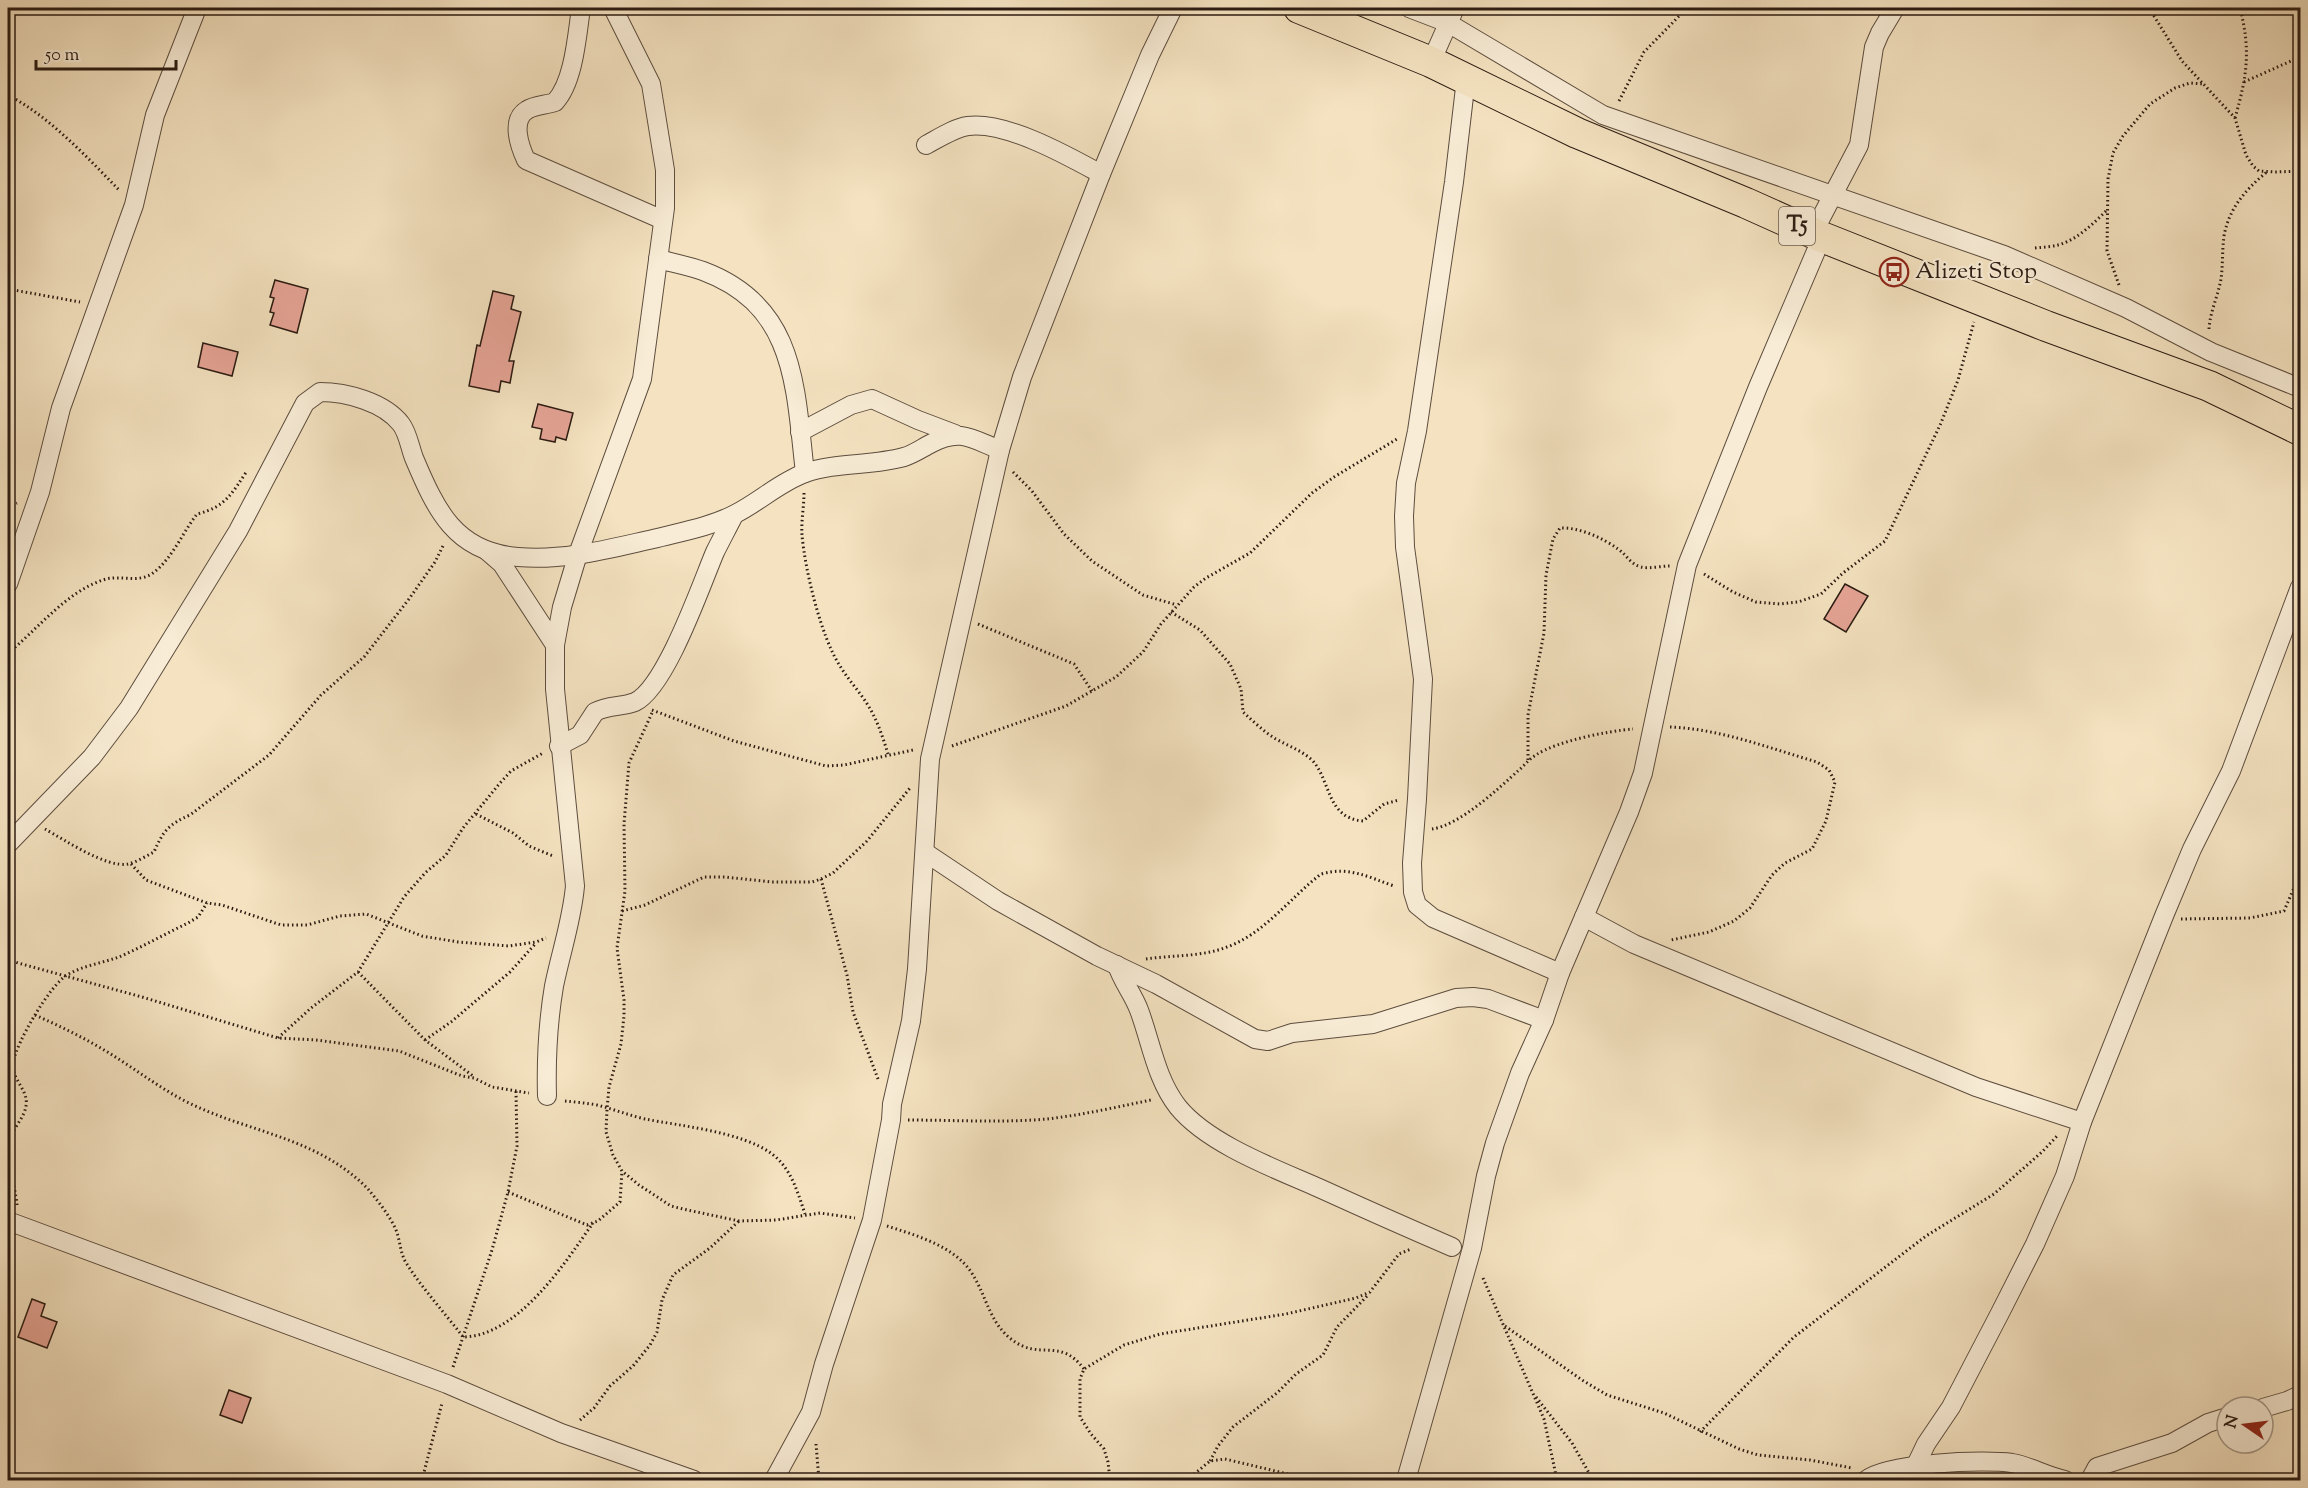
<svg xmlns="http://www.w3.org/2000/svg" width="2308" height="1488" font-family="'Sorts Mill Goudy',serif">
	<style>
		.building { fill: #e6a496; stroke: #2b1b12; stroke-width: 1.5 }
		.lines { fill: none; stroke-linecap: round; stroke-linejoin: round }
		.minor-casing { stroke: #5d4d3e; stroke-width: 20 }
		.trunk-casing { stroke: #2b1b12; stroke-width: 32 }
		.path { stroke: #2b1b12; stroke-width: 3; stroke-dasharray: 1.5 3; stroke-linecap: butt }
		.minor { stroke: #f8ecd6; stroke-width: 18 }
		.trunk { stroke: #f4e2c0; stroke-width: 30 }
		.labels { text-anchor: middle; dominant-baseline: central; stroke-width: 4.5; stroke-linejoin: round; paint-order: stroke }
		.shield { fill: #f8ecd6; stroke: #685a4d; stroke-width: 1.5 }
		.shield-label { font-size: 22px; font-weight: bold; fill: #2b1b12 }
		.poi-label { font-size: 24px; fill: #2b1b12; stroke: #f8ecd6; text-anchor: start }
	</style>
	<rect width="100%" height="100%" fill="#f4e2c0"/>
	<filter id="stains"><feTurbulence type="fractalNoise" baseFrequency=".00333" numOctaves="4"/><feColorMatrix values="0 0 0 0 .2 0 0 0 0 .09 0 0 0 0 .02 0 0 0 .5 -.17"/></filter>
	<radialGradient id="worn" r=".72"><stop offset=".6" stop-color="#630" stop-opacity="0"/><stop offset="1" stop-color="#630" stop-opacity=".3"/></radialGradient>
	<g class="building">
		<polygon points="275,280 308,289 297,333 270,325 274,313 270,312 274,298 270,297"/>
		<polygon points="493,291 514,296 511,309 521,312 509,361 514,361 510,383 501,381 499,392 469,386 477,345 480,346"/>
		<polygon points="203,343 238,352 232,376 198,367"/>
		<polygon points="538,404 573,413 566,440 556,437 555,442 540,439 542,429 532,427"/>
		<polygon points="1845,584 1868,596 1846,632 1824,619"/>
		<polygon points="32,1299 45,1304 41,1316 57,1322 47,1348 18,1337"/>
		<polygon points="229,1390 251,1398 242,1423 220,1415"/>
	</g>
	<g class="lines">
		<g class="minor-casing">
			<g id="minor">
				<path d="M581 8C577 35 574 82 555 102 547 105 534 105 527 110 510 120 520 147 526 160L663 220"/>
				<polyline points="1409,8 1448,23 1603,115 2004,255 2126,308 2211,352 2300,388"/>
				<polyline points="1431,62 1455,8"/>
				<polyline points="1466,79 1454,182 1417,431 1406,483 1404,516 1405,547 1423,679 1417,799 1412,863 1413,892 1417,905 1433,918 1560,973"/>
				<path d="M926 145C939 138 954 128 968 126 1006 121 1068 156 1101 174"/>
				<polyline points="1813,233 1859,145 1874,47 1880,33 1895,8"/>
				<path d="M658 259C673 263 689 266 703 271 797 306 795 388 805 473"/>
				<polyline points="800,432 851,405 872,399 918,420 955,434"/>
				<polyline points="487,551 502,564 555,645"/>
				<polyline points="8,584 40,492 61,408 134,205 155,115 197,8"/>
				<path d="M559 746 580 735 595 712C608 705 623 707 635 702 666 687 701 585 715 552 721 540 728 527 734 515"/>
				<path d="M8 844 92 757 129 708 238 531 305 403 320 392C346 392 384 402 401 424 408 433 410 448 414 458 436 510 455 552 518 557 564 561 608 549 653 539 680 532 710 527 735 514 759 502 780 482 805 473 836 462 872 466 904 457 914 454 922 448 932 443 961 428 972 439 1000 450"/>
				<polyline points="926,853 998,901 1097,956 1156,984 1255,1039 1268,1041 1292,1033 1373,1024 1456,998 1473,997 1488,999 1544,1020"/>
				<polyline points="1584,917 1634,944 1976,1087 2082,1122"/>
				<path d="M1117 965C1122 981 1133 994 1139 1010 1151 1042 1156 1079 1178 1107 1208 1144 1276 1169 1319 1188 1363 1208 1408 1228 1452 1247"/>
				<path d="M547 1096C546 1059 548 1022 554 986 561 952 572 920 575 886L555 689V645L562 607 578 554 642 379 665 208V170L651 84 613 8"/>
				<polyline points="8,1221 447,1384 561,1433 694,1480"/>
				<polyline points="2263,1408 2287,1401 2300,1395"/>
				<polyline points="1915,1467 1926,1444 1951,1407 2000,1313 2035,1244 2065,1176 2082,1122 2164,916 2192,849 2231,771 2300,587"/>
				<polyline points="774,1480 811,1412 824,1364 872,1220 891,1120 892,1104 911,1021 917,969 930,759 1000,450 1022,377 1101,174 1150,55 1173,8"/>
				<polyline points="1406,1480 1472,1248 1486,1176 1495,1143 1520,1073 1544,1020 1560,973 1629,812 1643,773 1687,565 1758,387 1822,237"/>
				<path d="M1866 1480C1886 1463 1984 1459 2012 1463 2030 1466 2046 1476 2065 1480"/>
				<polyline points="2090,1480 2097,1467 2172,1443 2208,1423 2227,1417"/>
			</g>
		</g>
		<g class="trunk-casing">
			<polyline id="trunk" points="1299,8 1431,62 1577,133 1746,203 1822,237 2046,326 2209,386 2300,430"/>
		</g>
		<g class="path">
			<polyline points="2149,8 2182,61 2235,118 2246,155 2253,166 2259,171 2275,172 2300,171"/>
			<polyline points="2244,82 2300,57"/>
			<path d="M8 95C50 117 87 157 120 191"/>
			<polyline points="1619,101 1644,52 1687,8"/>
			<path d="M2235 118C2247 76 2251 51 2240 8"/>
			<path d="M2035 248C2043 247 2051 247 2058 245 2077 240 2094 223 2108 209"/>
			<polyline points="2119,285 2107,251 2108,179 2113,153 2123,136 2150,104 2175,88 2190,83 2205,84"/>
			<polyline points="8,289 80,302"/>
			<path d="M2209 329C2210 312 2218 296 2221 279 2223 265 2222 250 2224 236 2229 208 2246 189 2268 171"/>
			<polyline points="1013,472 1032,491 1064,534 1092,561 1143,595 1177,605"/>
			<path d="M804 493C804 507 801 521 802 535 805 570 821 637 840 666 849 681 861 693 869 707 878 722 883 738 888 754"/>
			<polyline points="8,507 17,503"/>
			<polyline points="1704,574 1733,592 1756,602 1780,604 1798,602 1821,594 1843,573 1885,541 1941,423 1958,380 1974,322"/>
			<path d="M1171 612 1200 630 1230 664 1241 689 1243 712C1253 721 1264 732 1276 739 1288 746 1301 750 1312 760 1331 780 1326 818 1363 821L1384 804 1399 800"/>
			<polyline points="978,624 1074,664 1092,691"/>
			<path d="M8 653C37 630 66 592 103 580 119 574 138 584 153 573 172 559 183 532 197 514 226 507 232 493 247 471"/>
			<polyline points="652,710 734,741 826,766 844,765 913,750"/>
			<polyline points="652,713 629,763 624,824 625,891 617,948 624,1000 624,1016 621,1044 609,1087 607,1109 606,1132 613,1155 622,1171 639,1185 671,1206 683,1209 739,1221 776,1220 820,1213 855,1218"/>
			<path d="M1670 727C1720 729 1769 748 1817 762L1829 770 1835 782 1826 821 1812 849 1785 863 1772 875 1750 908 1734 921 1709 932 1671 940"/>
			<polyline points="952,746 1066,706 1116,677 1143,652 1161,624 1194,587 1206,578 1250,553 1312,493 1334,477 1397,439"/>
			<path d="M1528 760V715L1544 633 1546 575 1553 539 1560 528C1579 527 1603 538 1618 549 1627 555 1630 564 1641 567 1649 569 1661 566 1670 566"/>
			<polyline points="476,814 513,833 529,846 553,856"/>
			<path d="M45 829C65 840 106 868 128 864 137 862 146 856 154 852 163 831 169 824 190 815L269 755 321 695 364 657 409 599 435 562 444 544"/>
			<path d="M1432 829C1460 825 1498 789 1519 770 1525 765 1529 759 1536 755 1557 741 1608 731 1633 729"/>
			<polyline points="131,864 146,880 207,903 222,905 281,925 307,925 340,916 366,914 422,936 458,942 509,946 536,942 546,938"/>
			<polyline points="821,879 847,975 853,1012 878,1079"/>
			<polyline points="622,911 645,905 704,877 725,877 772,882 812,882 821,879 833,873 867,841 910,788"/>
			<polyline points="2181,919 2250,918 2284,911 2300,874"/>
			<polyline points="8,959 18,963 142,997 278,1038 316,1040 399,1051 462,1076 474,1078 492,1087 529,1093"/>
			<path d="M1146 959C1172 955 1202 957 1227 947 1264 934 1291 897 1321 874 1349 866 1368 877 1394 886"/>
			<polyline points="358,972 425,1040 473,1076"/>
			<path d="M35 1015C64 1028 93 1042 120 1060 142 1074 162 1089 185 1101 248 1133 316 1136 368 1189 378 1201 390 1216 396 1230 400 1240 400 1251 405 1261 420 1286 445 1313 463 1337 518 1336 565 1263 593 1223"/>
			<polyline points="278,1038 311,1008 358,972 404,897 425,873 446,855 463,828 500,783 511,771 543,753"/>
			<polyline points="425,1040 451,1022 510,972 536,943"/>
			<path d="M565 1101C575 1102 586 1103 597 1105 613 1109 628 1115 645 1119 681 1126 743 1132 772 1154 791 1168 798 1193 805 1214"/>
			<path d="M908 1120C954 1120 1001 1123 1047 1119 1082 1115 1117 1107 1151 1100"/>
			<polyline points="508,1192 587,1225 598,1221 620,1202 622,1171"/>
			<path d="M17 1205C16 1187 3 1155 10 1138 14 1127 24 1118 26 1106 29 1090 11 1079 13 1063 16 1043 50 985 67 975 82 966 102 963 119 957 142 947 165 934 188 923L198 917 207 903"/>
			<path d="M887 1226C915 1235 954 1246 971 1272 986 1294 989 1322 1011 1339 1040 1362 1059 1336 1084 1369"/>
			<polyline points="1483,1278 1544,1419 1557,1480"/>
			<polyline points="1505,1326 1582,1380 1607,1395 1664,1413 1739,1449 1758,1455 1810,1460 1852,1468"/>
			<polyline points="453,1367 492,1250 508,1192 517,1146 516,1091"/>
			<polyline points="1536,1397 1572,1443 1593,1480"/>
			<polyline points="580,1420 594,1408 610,1386 633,1366 650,1345 657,1332 662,1300 673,1275 710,1248 739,1221"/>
			<polyline points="1700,1432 1794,1337 1926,1236 1994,1194 2042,1152 2058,1135"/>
			<polyline points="816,1444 819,1480"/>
			<polyline points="1210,1461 1218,1446 1233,1427 1277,1393 1296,1374 1323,1355 1337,1327 1369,1294"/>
			<polyline points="422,1480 442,1403"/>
			<polyline points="1110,1480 1108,1462 1104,1449 1091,1434 1080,1417 1080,1379 1084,1369 1124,1345 1160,1334 1286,1314 1356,1298 1370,1292 1399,1254 1411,1249"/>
			<polyline points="1187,1480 1210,1461 1225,1459 1313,1480"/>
		</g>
		<use href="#minor" class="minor"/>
		<use href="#trunk" class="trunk"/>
	</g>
	<defs>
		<g id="bus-ring" transform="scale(1.5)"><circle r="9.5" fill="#f8ecd6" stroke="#8f2418" stroke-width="1.5"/><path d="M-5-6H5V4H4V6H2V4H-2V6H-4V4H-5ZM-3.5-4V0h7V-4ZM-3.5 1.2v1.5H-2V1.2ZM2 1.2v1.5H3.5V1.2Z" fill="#8f2418"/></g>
	</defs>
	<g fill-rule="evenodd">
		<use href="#bus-ring" x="1894" y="272"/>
	</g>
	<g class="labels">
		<rect class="shield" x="1779" y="207" width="36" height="38" rx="4.5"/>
		<g class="shield-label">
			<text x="1797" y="226">T5</text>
		</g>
		<g class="poi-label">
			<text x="1915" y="272">Alizeti Stop</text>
		</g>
	</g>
	<rect width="2308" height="1488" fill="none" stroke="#f4e2c0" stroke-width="30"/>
	<rect x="9" y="9" width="2290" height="1470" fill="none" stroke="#2b1b12" stroke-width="3"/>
	<rect x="15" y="15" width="2278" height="1458" fill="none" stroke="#2b1b12" stroke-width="1.5"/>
	<g transform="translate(2245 1425) rotate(284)"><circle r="28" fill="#f8ecd6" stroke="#a69888" stroke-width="1.5"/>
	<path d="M0-4.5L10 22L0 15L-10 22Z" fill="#8f2418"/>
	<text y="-9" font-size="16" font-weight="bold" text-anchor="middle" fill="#2b1b12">N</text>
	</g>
	<path d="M36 60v9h140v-9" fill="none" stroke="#2b1b12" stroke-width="3"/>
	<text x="45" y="60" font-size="18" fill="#2b1b12" stroke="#f8ecd6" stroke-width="4.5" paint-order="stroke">50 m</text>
	<rect width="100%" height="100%" filter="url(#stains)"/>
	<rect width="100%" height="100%" fill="url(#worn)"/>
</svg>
